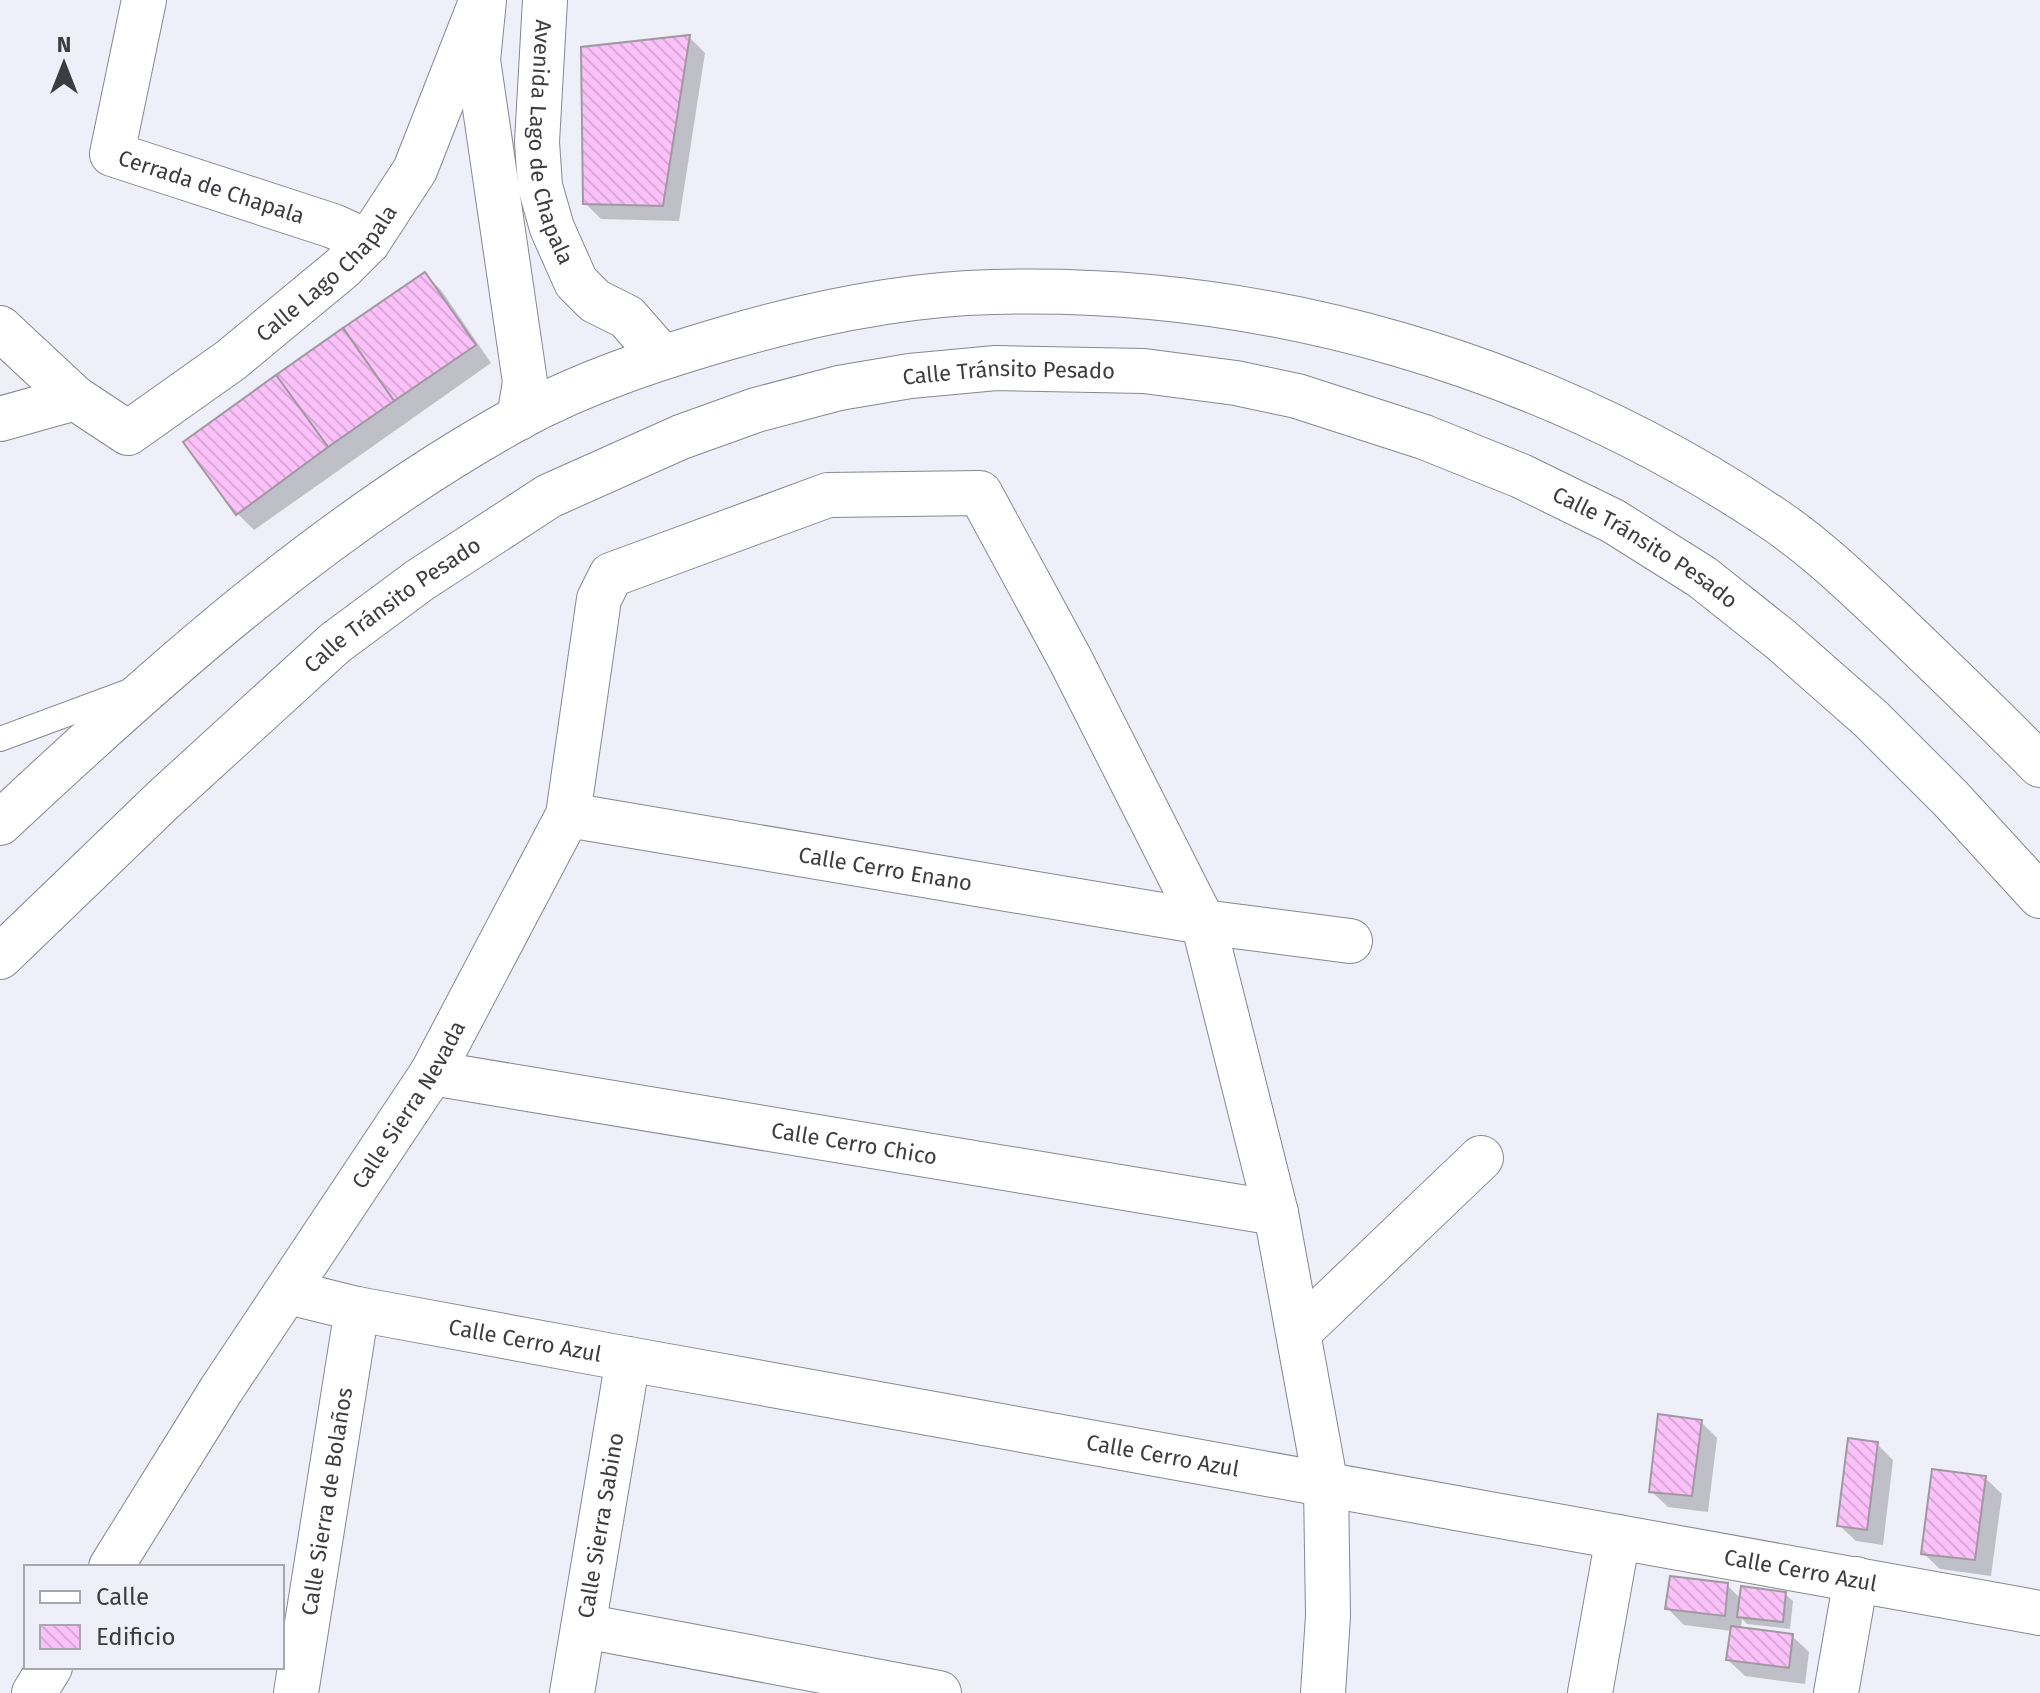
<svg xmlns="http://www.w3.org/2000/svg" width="2040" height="1693" font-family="'Fira Sans',sans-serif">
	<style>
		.shadow { fill: #0003 }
		.building { fill: url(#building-back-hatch); stroke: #a199a1; stroke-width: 2 }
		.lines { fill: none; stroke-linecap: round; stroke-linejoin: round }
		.lane-casing { stroke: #868791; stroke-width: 26 }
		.street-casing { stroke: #868791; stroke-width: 46 }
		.secondary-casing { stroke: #868791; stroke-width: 46 }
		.primary-casing { stroke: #868791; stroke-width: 46 }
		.lane { stroke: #fff; stroke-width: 24 }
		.street { stroke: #fff; stroke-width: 44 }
		.secondary { stroke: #fff; stroke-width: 44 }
		.primary { stroke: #fff; stroke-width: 44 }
		.labels { text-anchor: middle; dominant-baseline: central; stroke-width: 6; stroke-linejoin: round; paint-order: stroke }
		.street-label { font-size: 22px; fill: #3c3d41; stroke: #eeeff9 }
	</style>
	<defs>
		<pattern id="building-back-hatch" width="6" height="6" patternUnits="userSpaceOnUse" patternTransform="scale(2)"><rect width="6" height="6" fill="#fbc1f9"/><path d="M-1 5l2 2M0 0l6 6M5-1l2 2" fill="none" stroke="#d8a7d7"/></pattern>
	</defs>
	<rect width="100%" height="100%" fill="#eeeff9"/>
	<g class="shadow">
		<polygon points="689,37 705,53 679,221 601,219 585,203"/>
		<polygon points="425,274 441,290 491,363 254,530 237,513"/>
		<polygon points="1701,1422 1717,1438 1708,1512 1668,1507 1651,1491"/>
		<polygon points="1877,1444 1893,1460 1883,1545 1856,1541 1839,1525"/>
		<polygon points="1985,1478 2002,1494 1991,1576 1940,1569 1923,1553"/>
		<polygon points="1727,1585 1741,1599 1785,1594 1793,1601 1790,1629 1747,1624 1742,1619 1741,1629 1792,1636 1809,1652 1805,1684 1745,1676 1728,1660 1732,1631 1684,1625 1667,1608"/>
	</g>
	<g class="building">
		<polygon points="690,35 663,206 583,204 581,47"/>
		<polygon points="425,272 476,345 394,401 343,328"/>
		<polygon points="343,328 394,401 328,447 276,375"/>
		<polygon points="276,375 328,447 236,515 183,442"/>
		<polygon points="1658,1414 1702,1420 1692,1496 1649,1492"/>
		<polygon points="1848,1438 1878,1442 1867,1530 1837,1526"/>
		<polygon points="1932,1469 1986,1476 1975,1560 1921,1554"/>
		<polygon points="1670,1576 1728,1583 1725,1616 1665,1609"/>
		<polygon points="1741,1586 1786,1592 1783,1622 1737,1617"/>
		<polygon points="1731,1626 1793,1634 1789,1668 1726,1660"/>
	</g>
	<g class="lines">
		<g class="lane-casing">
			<polyline id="lane" points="0,739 127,692"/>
		</g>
		<g class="street-casing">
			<g id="street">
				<path id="s1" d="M144 0 112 154 333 226 368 242"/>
				<path id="s2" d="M0 328 75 398 128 433 231 360 342 268 368 242 415 170 479 7"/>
				<polyline points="0,419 75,398"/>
				<path id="s3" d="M568 815 1203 922 1350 941"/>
				<path id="s4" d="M432 1073 1276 1213"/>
				<path id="s5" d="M288 1292 357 1309 628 1359 2040 1613"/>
				<polyline points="1299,1332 1481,1158"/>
				<path id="s6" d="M111 1567 221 1390 432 1073 568 815 599 599 611 575 828 495 980 493 1070 659 1203 922 1276 1213 1326 1486 1328 1616 1323 1693"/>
				<polyline points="584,1626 939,1693"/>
				<polyline points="34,1693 50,1667"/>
				<path id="s7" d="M296 1693 357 1309"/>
				<path id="s8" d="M572 1693 628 1359"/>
				<polyline points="1590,1693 1618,1537"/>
				<polyline points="1836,1693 1856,1579"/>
			</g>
		</g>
		<g class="secondary-casing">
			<g id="secondary">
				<polyline points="484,0 478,60 525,382 519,418"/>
				<path id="s9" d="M545 0 537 142 540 186 552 228 576 282 595 301 627 317 662 357"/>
			</g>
		</g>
		<g class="primary-casing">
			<g id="primary">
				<path d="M0 823C159 674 326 524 518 418 584 382 655 359 727 338 813 313 903 294 993 292 1267 284 1544 365 1772 518 1817 548 1858 588 1897 625 1945 671 1993 717 2040 765"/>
				<path id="s10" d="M0 957 163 800 335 643 420 580 549 496 681 437 756 410 839 388 910 376 996 368 1144 371 1236 383 1297 396 1424 437 1521 476 1613 521 1702 577 1780 639 1871 719 1951 799 2040 896"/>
			</g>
		</g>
		<use href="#lane" class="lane"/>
		<use href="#street" class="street"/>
		<use href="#secondary" class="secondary"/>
		<use href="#primary" class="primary"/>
	</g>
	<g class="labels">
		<g class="street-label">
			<text stroke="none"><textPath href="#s9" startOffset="144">Avenida Lago de Chapala</textPath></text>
			<text stroke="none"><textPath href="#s1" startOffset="262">Cerrada de Chapala</textPath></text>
			<text stroke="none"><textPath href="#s2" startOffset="422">Calle Lago Chapala</textPath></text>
			<text stroke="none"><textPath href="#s10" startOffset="1200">Calle Tránsito Pesado</textPath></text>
			<text stroke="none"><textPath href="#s10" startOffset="1872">Calle Tránsito Pesado</textPath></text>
			<text stroke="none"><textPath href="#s10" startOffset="528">Calle Tránsito Pesado</textPath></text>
			<text stroke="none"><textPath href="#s3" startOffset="322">Calle Cerro Enano</textPath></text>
			<text stroke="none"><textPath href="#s6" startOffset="550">Calle Sierra Nevada</textPath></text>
			<text stroke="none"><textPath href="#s4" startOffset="428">Calle Cerro Chico</textPath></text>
			<text stroke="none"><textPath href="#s5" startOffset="242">Calle Cerro Azul</textPath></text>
			<text stroke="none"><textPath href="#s5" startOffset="890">Calle Cerro Azul</textPath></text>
			<text stroke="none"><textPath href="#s7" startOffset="194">Calle Sierra de Bolaños</textPath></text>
			<text stroke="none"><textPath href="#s8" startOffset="170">Calle Sierra Sabino</textPath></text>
			<text stroke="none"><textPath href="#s5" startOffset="1538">Calle Cerro Azul</textPath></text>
		</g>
	</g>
	<rect x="24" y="1565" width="260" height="104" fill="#eeeff9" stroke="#a7a8af" stroke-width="2"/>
	<rect x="40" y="1591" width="40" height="12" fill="#ffffff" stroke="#a7a8af" stroke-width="2"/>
	<text x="96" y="1605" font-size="24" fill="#3c3d41">Calle</text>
	<rect x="40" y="1625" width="40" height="24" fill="url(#building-back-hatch)" stroke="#a7a8af" stroke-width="2"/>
	<text x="96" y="1645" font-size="24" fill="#3c3d41">Edificio</text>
	<g transform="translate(64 64)" stroke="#eeeff9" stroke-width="6" paint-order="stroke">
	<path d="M0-6L14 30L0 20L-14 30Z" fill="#3c3d41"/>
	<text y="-12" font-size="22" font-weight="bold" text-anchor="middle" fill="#3c3d41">N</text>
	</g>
</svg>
